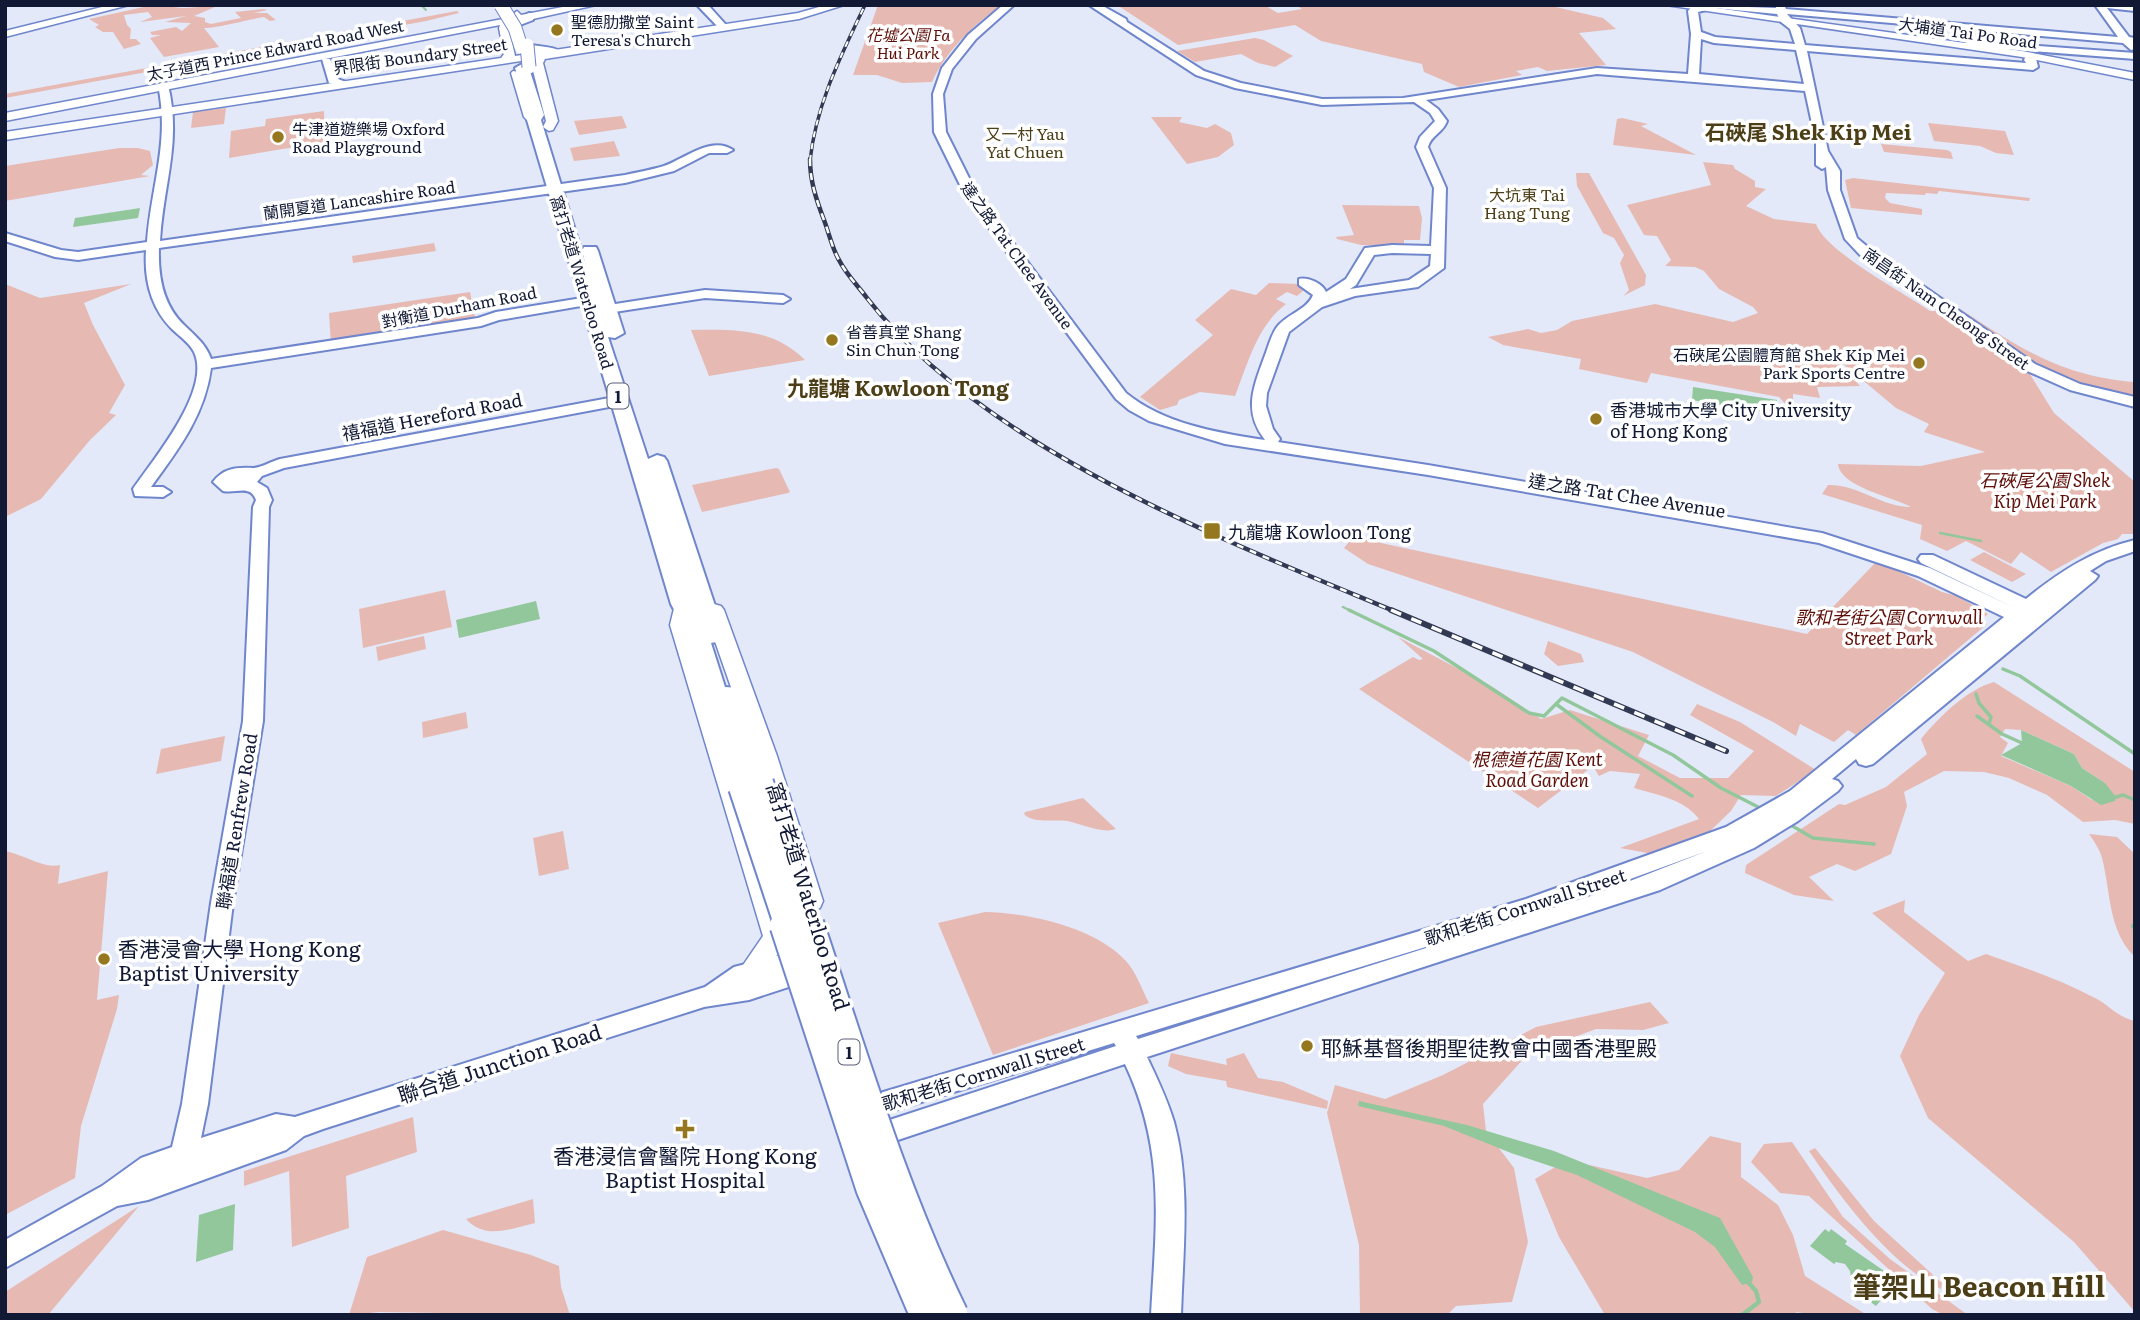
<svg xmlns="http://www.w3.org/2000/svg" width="2140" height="1320" font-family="Literata,'Noto Sans TC',serif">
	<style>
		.green { fill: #e6bab3; fill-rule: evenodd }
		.water { fill: #92c79b }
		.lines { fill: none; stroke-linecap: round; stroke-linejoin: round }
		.stream-far3 { stroke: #92c79b; stroke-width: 2 }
		.stream-far2 { stroke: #92c79b; stroke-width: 2.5 }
		.stream-far1 { stroke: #92c79b; stroke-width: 3.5 }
		.stream { stroke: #92c79b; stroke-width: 4.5 }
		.secondary-casing { stroke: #6f86cc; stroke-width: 4 }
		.primary-casing { stroke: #6f86cc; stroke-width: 3 }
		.highway-casing { stroke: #6f86cc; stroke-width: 4 }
		.secondary { fill: #fff; fill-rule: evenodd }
		.primary { fill: #fff; fill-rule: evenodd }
		.highway { fill: #fff; fill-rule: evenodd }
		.rail-far2-casing { stroke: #313953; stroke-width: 3.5 }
		.rail-far1-casing { stroke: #313953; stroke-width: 4.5 }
		.rail-casing { stroke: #313953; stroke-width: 6 }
		.rail-far2 { stroke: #fff; stroke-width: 2; stroke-dasharray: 6; stroke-linecap: butt }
		.rail-far1 { stroke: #fff; stroke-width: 2.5; stroke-dasharray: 7; stroke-linecap: butt }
		.rail { stroke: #fff; stroke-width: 3.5; stroke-dasharray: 11; stroke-linecap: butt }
		.highway-bridge-far2-casing { stroke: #6f86cc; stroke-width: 15; stroke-linecap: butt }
		.highway-bridge-far1-casing { stroke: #6f86cc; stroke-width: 30; stroke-linecap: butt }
		.highway-bridge-casing { stroke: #6f86cc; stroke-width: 37; stroke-linecap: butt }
		.highway-bridge-far2 { stroke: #fff; stroke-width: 13 }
		.highway-bridge-far1 { stroke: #fff; stroke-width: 26 }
		.highway-bridge { stroke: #fff; stroke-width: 33 }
		.poi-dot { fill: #94771e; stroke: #fff; stroke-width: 2.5 }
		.labels { text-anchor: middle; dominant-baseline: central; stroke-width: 7; stroke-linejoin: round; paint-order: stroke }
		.far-poi-label { font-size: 16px; fill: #111935; stroke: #fff; text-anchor: start }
		.far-street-label { font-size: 16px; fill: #111935; stroke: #fff }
		.far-park-label { font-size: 16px; font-style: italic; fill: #5f0e08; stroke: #fff }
		.far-neighbourhood-label { font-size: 16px; fill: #4c3e16; stroke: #fff }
		.shield { fill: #fff; stroke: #585e72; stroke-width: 2 }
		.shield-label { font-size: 16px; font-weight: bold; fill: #111935 }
		.poi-label { font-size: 18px; fill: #111935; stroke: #fff; text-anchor: start }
		.street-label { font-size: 18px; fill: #111935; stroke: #fff }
		.park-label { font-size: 18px; font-style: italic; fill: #5f0e08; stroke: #fff }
		.far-district-label { font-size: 21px; font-weight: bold; fill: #4c3e16; stroke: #fff }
		.near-street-label { font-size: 21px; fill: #111935; stroke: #fff }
		.near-poi-label { font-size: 21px; fill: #111935; stroke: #fff; text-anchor: start }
		.near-district-label { font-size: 28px; font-weight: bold; fill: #4c3e16; stroke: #fff }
	</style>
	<rect width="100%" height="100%" fill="#e3e9f9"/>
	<g class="green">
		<path d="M153 5H177L174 7C188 10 200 5 215 7L194 16 205 18V22L211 24 241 18 235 12 264 9 267 10 254 13H267L276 20 270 21 264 17C251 19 213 29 204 28L219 47 164 57 150 38 161 35H152L150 32 176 27 182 31 191 23 165 22 186 16 140 22 152 17 148 12 124 15 127 25 131 29 130 39H136L141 44 124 49 113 32H103L95 27 99 25 89 19Z"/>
		<path d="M878 5H1002C973 25 947 50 932 82L902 83 877 75H853Z"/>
		<polygon points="1117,5 1264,5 1278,13 1302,9 1296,5 1547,5 1603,18 1616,29 1579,33 1606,65 1547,71 1538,67 1516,71 1522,75 1459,87 1424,72 1422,64 1321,41 1295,25 1178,45"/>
		<polygon points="457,11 459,13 426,21 5,98 5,94"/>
		<polygon points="1255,38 1264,40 1293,56 1275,67 1258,63 1241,54 1195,62 1177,51"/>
		<polygon points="226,108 224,124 191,128 193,112"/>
		<polygon points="324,111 325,142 229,158 231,131 265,126 266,119"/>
		<polygon points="622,116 627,128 579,135 574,121"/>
		<polygon points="1151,117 1182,117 1179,122 1207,128 1215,124 1231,133 1234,145 1218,157 1187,164"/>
		<polygon points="1622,118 1648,124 1641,126 1696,155 1613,145 1617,119"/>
		<polygon points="1928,123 2005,131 2014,155 1996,153 1980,146 1934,141"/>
		<polygon points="614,141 620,156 574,161 570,148"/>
		<polygon points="1881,144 1947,150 1951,152 1953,159 1884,152"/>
		<polygon points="119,148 138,148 150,151 153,165 141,175 150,176 5,201 5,166"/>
		<path d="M1703 162 1733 165 1735 169 1755 181V187L1766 189 1746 206 1774 219 1816 224C1826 252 1903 292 1930 311H1940L2028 371 2054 413 2135 482V534H2122L2118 539 2103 543 2051 572 2021 552 2011 564 1966 541 1947 551 1920 539 1922 525 1822 494 1828 485C1858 484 1881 507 1911 507 1893 497 1840 487 1838 464L1921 466 1985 452 1924 432 1929 424 1896 408 1829 352 1860 386 1817 387 1820 398 1793 394V405L1788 407 1779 397 1651 373 1647 383 1579 369 1581 359 1503 345 1488 337 1528 329 1541 333 1557 330 1572 321 1655 304 1733 322 1758 313 1753 307 1719 289 1704 271 1695 267 1665 266 1671 260 1657 236 1644 235 1627 205 1711 185Z"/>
		<polygon points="1576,173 1589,173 1646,275 1645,285 1623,296 1629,290 1620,263 1624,255 1614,238 1603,233 1577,186"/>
		<polygon points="1853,178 2030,198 2029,201 1939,191 1937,194 1926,193 1925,195 1886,193 1885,198 1890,203 1922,209 1922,215 1851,208 1845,180"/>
		<polygon points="1342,205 1419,206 1422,218 1420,240 1404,240 1404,246 1361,245 1337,239 1336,237 1354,235"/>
		<polygon points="434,243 436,251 353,263 352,256"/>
		<path d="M1269 283 1301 284 1304 290 1297 296 1287 292 1276 299 1286 304C1257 326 1248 363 1235 396L1200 392 1179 400 1177 405 1160 410 1140 397 1213 335 1195 320 1231 289 1256 295Z"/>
		<polygon points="5,284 40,298 131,284 84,303 93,325 125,385 109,413 116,415 90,440 41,499 5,517"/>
		<polygon points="470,292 475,318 331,344 329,313"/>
		<path d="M1951 303C2014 344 2057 376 2135 382V397C2054 383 2012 348 1946 304Z"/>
		<path d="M691 330C733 329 773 328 805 360L709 376Z"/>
		<polygon points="776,468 779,469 790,492 788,493 702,512 692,485"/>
		<polygon points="1353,537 1807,634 1877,561 1942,592 1957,596 1988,614 1982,619 1987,624 1856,735 1848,730 1834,742 1800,724 1796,736 1773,722 1633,652 1368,564 1344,548"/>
		<polygon points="1984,552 2026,574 2012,582 1970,560"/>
		<polygon points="445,590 452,627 363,648 359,609"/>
		<polygon points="424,636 426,649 378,661 376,647"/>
		<path d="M1398 637 1491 686 1541 719 1570 710 1649 735 1638 756 1680 778H1728L1754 751 1690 715 1697 704 1740 722 1816 770 1776 796 1741 795 1731 811 1707 834 1653 854 1620 848 1699 819C1684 799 1657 795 1634 788L1640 774 1610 771 1599 776 1593 766 1538 808 1359 689 1413 657 1419 660 1423 659Z"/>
		<polygon points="1548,641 1581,654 1584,662 1558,666 1544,654"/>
		<path d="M1994 682 2135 772V824L2115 820 2083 822 2047 795 2009 778 1984 772 1944 771 1904 792 1907 806 1891 854 1855 871 1837 864 1809 877 1834 901 1794 895 1745 873 1746 865 1839 804 1845 805 1886 787 1927 754 1921 739C1939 717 1966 690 1994 682ZM2005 729 2021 730 2074 754 2082 768 2105 783 2092 800 2071 786 2001 756 2008 743 2000 737Z"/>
		<polygon points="466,712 468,728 423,738 422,722"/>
		<polygon points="225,736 221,761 156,774 161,749"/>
		<path d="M1083 798 1116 829C1102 834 1082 824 1067 821 1054 819 1033 824 1024 814L1025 812Z"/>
		<polygon points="563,831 569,869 539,876 533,838"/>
		<path d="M2089 834 2117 837 2135 854V957C2108 931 2111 893 2102 858 2100 850 2094 841 2089 834Z"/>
		<path d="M5 851C23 854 43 869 60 865L58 884 108 871 97 1000 119 995 117 1009 81 1126 75 1178 5 1215Z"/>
		<path d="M1905 900 1904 912 1968 961 1986 954C2022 967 2060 979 2093 997 2110 1005 2115 1016 2135 1021V1312L2074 1242 1928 1118 1900 1056 1919 1015 1945 973 1872 913Z"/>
		<path d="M985 912C1029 913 1094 927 1125 960 1136 971 1142 990 1149 1003L993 1055 938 923Z"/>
		<polygon points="1650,1002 1669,1023 1643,1030 1596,1029 1527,1055 1483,1104 1486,1131 1514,1168 1528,1242 1512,1302 1456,1306 1447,1315 1360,1315 1359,1245 1327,1113 1335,1085 1385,1099 1443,1075 1536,1027"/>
		<polygon points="1171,1053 1227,1065 1226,1059 1244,1053 1258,1078 1283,1082 1328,1101 1327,1109 1227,1087 1226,1081 1186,1074 1168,1066"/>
		<polygon points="413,1117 417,1152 346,1176 349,1228 292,1247 289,1171 244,1186 244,1171"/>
		<polygon points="1710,1136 1741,1143 1741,1177 1778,1205 1793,1235 1805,1276 1867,1315 1816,1315 1796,1312 1797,1315 1605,1315 1559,1237 1535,1179 1567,1160 1647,1178 1679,1170"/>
		<polygon points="1792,1142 1843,1217 1890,1259 1968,1315 1944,1315 1932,1309 1809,1196 1780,1193 1751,1162 1764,1144"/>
		<path d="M1815 1148 1874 1221 1942 1283 1941 1289C1890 1265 1840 1197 1809 1151Z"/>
		<path d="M533 1199 535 1223C510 1229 485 1240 466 1219Z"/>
		<polygon points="139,1206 48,1315 5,1315 5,1292"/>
		<polygon points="443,1230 531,1255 559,1266 561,1287 570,1315 379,1312 349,1315 367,1257"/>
	</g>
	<g class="water">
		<polygon points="140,208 138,218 73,227 75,218"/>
		<polygon points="1693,387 1777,400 1777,410 1769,413 1692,400"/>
		<polygon points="536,601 540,619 459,638 456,620"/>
		<polygon points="2021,730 2074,754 2082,768 2105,783 2116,797 2115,801 2101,805 2071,786 2001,755 2022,743"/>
		<polygon points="1359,1101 1467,1125 1554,1151 1720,1218 1753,1277 1752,1282 1742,1285 1715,1247 1695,1232 1577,1175 1511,1153 1444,1126 1358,1106"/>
		<polygon points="235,1204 233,1250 196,1262 199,1215"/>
		<polygon points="1825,1229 1829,1232 1831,1229 1847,1241 1845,1244 1893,1277 1877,1297 1881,1300 1876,1306 1853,1289 1858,1284 1851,1278 1850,1271 1845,1264 1836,1262 1834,1264 1810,1246"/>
	</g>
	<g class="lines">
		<polyline class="stream-far3" points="421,5 426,10"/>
		<g class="stream-far2">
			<polyline points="1940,533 1981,541"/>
			<polyline points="1343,607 1353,612"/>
		</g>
		<g class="stream-far1">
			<polyline points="1349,610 1434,651 1529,713 1544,716 1562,698 1673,755 1721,788 1764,810"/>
			<polyline points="2003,669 2020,676 2135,754"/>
			<polyline points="1976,694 1979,703 1991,717 1989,724"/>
			<polyline points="1556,704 1601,737 1692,796"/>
			<polyline points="1977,716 2002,734 2022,743"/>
			<polyline points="2116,797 2123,795 2135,800"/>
			<polyline points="1789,824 1813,838 1874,844"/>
		</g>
		<g class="stream">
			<polyline points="2133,926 2135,928"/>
			<polyline points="1742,1315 1759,1302 1756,1291 1747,1281"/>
		</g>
		<g class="secondary-casing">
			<g id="secondary">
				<polygon points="697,5 708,5 726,25 726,29 720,29"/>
				<path d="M1003 5H1014L976 39 952 69 943 94 946 132 978 196 1126 393C1164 424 1218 433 1265 440 1243 412 1253 388 1264 358 1268 348 1271 335 1277 327 1287 314 1307 310 1313 295L1299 285V279C1308 277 1322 283 1326 292L1346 279 1365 248 1392 245 1431 246 1434 188 1416 147 1420 137 1435 121 1430 113 1414 102 1322 105 1235 88 1196 75 1089 5H1101L1126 19 1127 22 1204 71 1241 83 1322 99 1403 98 1597 68 1688 74 1691 34 1688 11 1693 5 1776 8V5H1784L1786 9 2118 37 2095 5H2135V11L2107 8 2129 37 2135 38V49L2131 50 2123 43 1787 14 1800 28 1805 45 2026 63 2024 60 2027 54H2035L2038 67 2033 70 1807 51 1828 151 1840 171V190L1857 238 1870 249 2035 364 2080 384 2135 397V407L2070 390 2025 370 1860 255 1845 239 1828 190 1826 167 1822 169 1816 165V142L1805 91 1597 74 1426 100 1438 109 1447 121C1443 133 1431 135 1428 147L1446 188 1444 268 1418 287 1355 296 1322 307 1289 332 1267 393 1266 406 1273 429 1280 439 1278 442 1428 465 1822 533 1930 568 2015 608 1921 563 1918 559 1921 555H1933L2026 599C2059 572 2093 550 2135 540V551L2106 561 2090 571 2098 576 2095 580 1873 764 1866 766 1859 764 1856 759 1832 779 1838 781 1842 786 1838 791 1798 821 1754 848 1660 890 1147 1057C1157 1078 1167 1099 1174 1122 1191 1184 1183 1251 1181 1315H1151C1156 1223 1166 1151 1125 1064L871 1149 862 1145 858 1137 862 1129 1116 1046 1114 1043 859 1121 850 1118 846 1110 850 1102 1526 899 1726 827 1790 791 2004 617 1918 576 1819 543 1428 475 1225 444 1149 421 1129 410 1116 399 966 197 934 132 933 94 942 68 968 35ZM1714 8 1777 14 1781 22 1790 29 1795 44 1715 37 1701 32 1698 12ZM1701 39 1714 43 1796 50 1804 84 1699 74ZM1392 253 1431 254 1430 266 1409 280 1350 289 1356 285 1374 255ZM1707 851 1594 895 1138 1039 1136 1036 1540 912Z"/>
				<polygon points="1969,41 2135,53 2135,59 1965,46 1964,44"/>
				<polygon points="322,59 330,59 338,79 346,82 346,86 329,83"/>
				<path d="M163 82 168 85C182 142 163 185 160 241L625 175C638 172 651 170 664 166 684 159 712 135 733 150L727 153H709L674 171 625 183 159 248C158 277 163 305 184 325 195 336 206 344 211 359L478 318 496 312 588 297 609 305 705 290 783 295 790 299 783 303 705 298 608 313 587 305 499 320 481 326 211 368C205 415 178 450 151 487H163L171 492 163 497 135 496 133 489C153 460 212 390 194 352 189 342 179 336 172 329 151 308 144 279 146 250L78 260 55 257 5 241V233L61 250 78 252 147 242C151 186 170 142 158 85Z"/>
				<path d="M620 396 628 401 625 404 284 468 262 476 257 482 267 488 272 500 269 507 263 721 233 903 208 1104 201 1138 276 1114 295 1117 705 987 734 967 807 948 815 950 819 957 816 962 823 970 819 977 749 1000 704 1007 323 1129 304 1136 286 1150 148 1200 117 1206 5 1268V1240L102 1186 141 1158 172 1147 182 1104 211 903 243 721 253 507 256 500C250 484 236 494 223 491L213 482C223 468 237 467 253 468 261 468 272 461 280 459Z"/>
			</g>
		</g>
		<g class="primary-casing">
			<g id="primary">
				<polygon points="110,5 129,5 5,37 5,31"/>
				<polygon points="573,5 596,5 515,23 509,28 515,56 798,13 826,5 844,5 799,19 545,59 543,63 558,121 553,130 549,131 543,127 546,121 531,63 534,59 5,140 5,132 501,58 504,54 499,28 500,25 5,121 5,113 508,18 517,11 521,15"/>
				<polygon points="1666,5 1695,5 2022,51 2135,73 2135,80 2022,57"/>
				<polygon points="513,71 523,73 536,115 540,120 538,123 530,123 524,117 511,73"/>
				<path d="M683 598 690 600 693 604 690 625 772 892 787 933 797 947 793 954 784 957 777 955C768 969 762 985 743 978L739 971 763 936 670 625 676 600Z"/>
				<polygon points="714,604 721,606 724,610 777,756 823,901 820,908 811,911 802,908 799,901 755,756 704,610 707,606"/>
			</g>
		</g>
		<g class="highway-casing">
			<g id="highway">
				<polygon points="529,13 533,14 533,20 510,29 504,25"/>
				<path d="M521 43C534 47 552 45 562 52 551 60 525 57 515 47Z"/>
				<polygon points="522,64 529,68 544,115 541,120 586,266 582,251 584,247 596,247 598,251 624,333 615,338 608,337 648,459 657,455 664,457 667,461 725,636 722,641 711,643 725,687 740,688 744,694 773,783 769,790 760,792 753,791 742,797 732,794 729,787 681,623 671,604 527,120 530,115 515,68"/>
			</g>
		</g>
		<use href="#secondary" class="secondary"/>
		<use href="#primary" class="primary"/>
		<use href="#highway" class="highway"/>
		<g class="rail-far2-casing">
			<path id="rail-far2" d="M810 161C816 104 841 56 865 5"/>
		</g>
		<g class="rail-far1-casing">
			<path id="rail-far1" d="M810 159C810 181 816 199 824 220 829 233 832 248 839 260 846 274 858 286 867 298 983 448 1224 540 1396 612"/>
		</g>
		<g class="rail-casing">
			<polyline id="rail" points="1391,610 1726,751"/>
		</g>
		<use href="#rail-far2" class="rail-far2"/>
		<use href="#rail-far1" class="rail-far1"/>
		<use href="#rail" class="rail"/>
		<g class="highway-bridge-far2-casing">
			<g id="highway-bridge-far2">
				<polyline points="501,5 515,28 521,47"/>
				<polyline points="527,45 529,67"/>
			</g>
		</g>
		<g class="highway-bridge-far1-casing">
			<g id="highway-bridge-far1">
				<polyline points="760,783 808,926"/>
				<polyline points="742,787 788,926"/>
			</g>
		</g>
		<g class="highway-bridge-casing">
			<g id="highway-bridge">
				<polyline points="787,925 873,1188 927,1315"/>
				<path d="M807 925C851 1056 890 1190 951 1315"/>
			</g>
		</g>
		<use href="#highway-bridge-far2" class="highway-bridge-far2"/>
		<use href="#highway-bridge-far1" class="highway-bridge-far1"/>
		<use href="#highway-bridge" class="highway-bridge"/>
	</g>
	<g class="poi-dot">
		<circle cx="557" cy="30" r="7"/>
		<circle cx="278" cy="137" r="7"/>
		<circle cx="832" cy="340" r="7"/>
		<circle cx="1919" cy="363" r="7"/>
		<circle cx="1596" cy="419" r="7"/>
		<rect x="1203" y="522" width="18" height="18" rx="3.5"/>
		<circle cx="104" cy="959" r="7"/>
		<circle cx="1307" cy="1046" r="7"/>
		<path d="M681.5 1118.5h7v7h7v7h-7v7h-7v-7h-7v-7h7z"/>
	</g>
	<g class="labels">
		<g class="far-poi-label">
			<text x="571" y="21">聖德肋撒堂 Saint<tspan x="571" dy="18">Teresa's Church</tspan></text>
			<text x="292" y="128">牛津道遊樂場 Oxford<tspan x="292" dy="18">Road Playground</tspan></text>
			<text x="846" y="331">省善真堂 Shang<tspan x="846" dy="18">Sin Chun Tong</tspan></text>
			<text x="1905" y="354" text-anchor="end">石硤尾公園體育館 Shek Kip Mei<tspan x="1905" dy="18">Park Sports Centre</tspan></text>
		</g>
		<g class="far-street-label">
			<text transform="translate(1968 32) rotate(8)">大埔道 Tai Po Road</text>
			<text transform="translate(275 49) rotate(-11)">太子道西 Prince Edward Road West</text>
			<text transform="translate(420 55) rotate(-8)">界限街 Boundary Street</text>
			<text transform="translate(359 199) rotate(-8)">蘭開夏道 Lancashire Road</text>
			<text transform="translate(1018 255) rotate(54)">達之路 Tat Chee Avenue</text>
			<text transform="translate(583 282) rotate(73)">窩打老道 Waterloo Road</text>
			<text transform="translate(459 306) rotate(-11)">對衡道 Durham Road</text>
			<text transform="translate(1947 308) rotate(35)">南昌街 Nam Cheong Street</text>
		</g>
		<g class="far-park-label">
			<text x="908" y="34">花墟公園 Fa<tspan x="908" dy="18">Hui Park</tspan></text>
		</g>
		<g class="far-neighbourhood-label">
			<text x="1025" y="133">又一村 Yau<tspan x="1025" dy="18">Yat Chuen</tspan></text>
			<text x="1527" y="194">大坑東 Tai<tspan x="1527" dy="18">Hang Tung</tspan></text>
		</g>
		<g class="shield">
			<rect x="607.5" y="383.5" width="21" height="25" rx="5"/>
			<rect x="838.5" y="1039.5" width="21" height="25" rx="5"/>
		</g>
		<g class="shield-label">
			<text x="618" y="396">1</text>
			<text x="849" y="1052">1</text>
		</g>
		<g class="poi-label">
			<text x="1610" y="409">香港城市大學 City University<tspan x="1610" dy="21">of Hong Kong</tspan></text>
			<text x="1228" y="531">九龍塘 Kowloon Tong</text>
		</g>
		<g class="street-label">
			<text transform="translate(432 416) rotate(-11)">禧福道 Hereford Road</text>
			<text transform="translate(1627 495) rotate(9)">達之路 Tat Chee Avenue</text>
			<text transform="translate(236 821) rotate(-81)">聯福道 Renfrew Road</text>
			<text transform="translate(1525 906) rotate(-18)">歌和老街 Cornwall Street</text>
			<text transform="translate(983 1073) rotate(-17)">歌和老街 Cornwall Street</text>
		</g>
		<g class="park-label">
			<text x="2045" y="479">石硤尾公園 Shek<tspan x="2045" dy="21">Kip Mei Park</tspan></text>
			<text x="1889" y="616">歌和老街公園 Cornwall<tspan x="1889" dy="21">Street Park</tspan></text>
			<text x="1537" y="758">根德道花園 Kent<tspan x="1537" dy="21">Road Garden</tspan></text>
		</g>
		<g class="far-district-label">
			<text x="1808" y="130">石硤尾 Shek Kip Mei</text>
			<text x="898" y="386">九龍塘 Kowloon Tong</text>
		</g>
		<g class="near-street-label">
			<text transform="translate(810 896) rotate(73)">窩打老道 Waterloo Road</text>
			<text transform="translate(499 1062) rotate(-18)">聯合道 Junction Road</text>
		</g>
		<g class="near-poi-label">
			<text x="118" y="947">香港浸會大學 Hong Kong<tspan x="118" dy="24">Baptist University</tspan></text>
			<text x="1321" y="1046">耶穌基督後期聖徒教會中國香港聖殿</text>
			<text x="685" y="1154" text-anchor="middle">香港浸信會醫院 Hong Kong<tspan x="685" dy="24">Baptist Hospital</tspan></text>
		</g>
		<g class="near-district-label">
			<text x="1979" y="1285">筆架山 Beacon Hill</text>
		</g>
	</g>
	<rect width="2140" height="1320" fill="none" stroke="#111935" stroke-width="14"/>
</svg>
